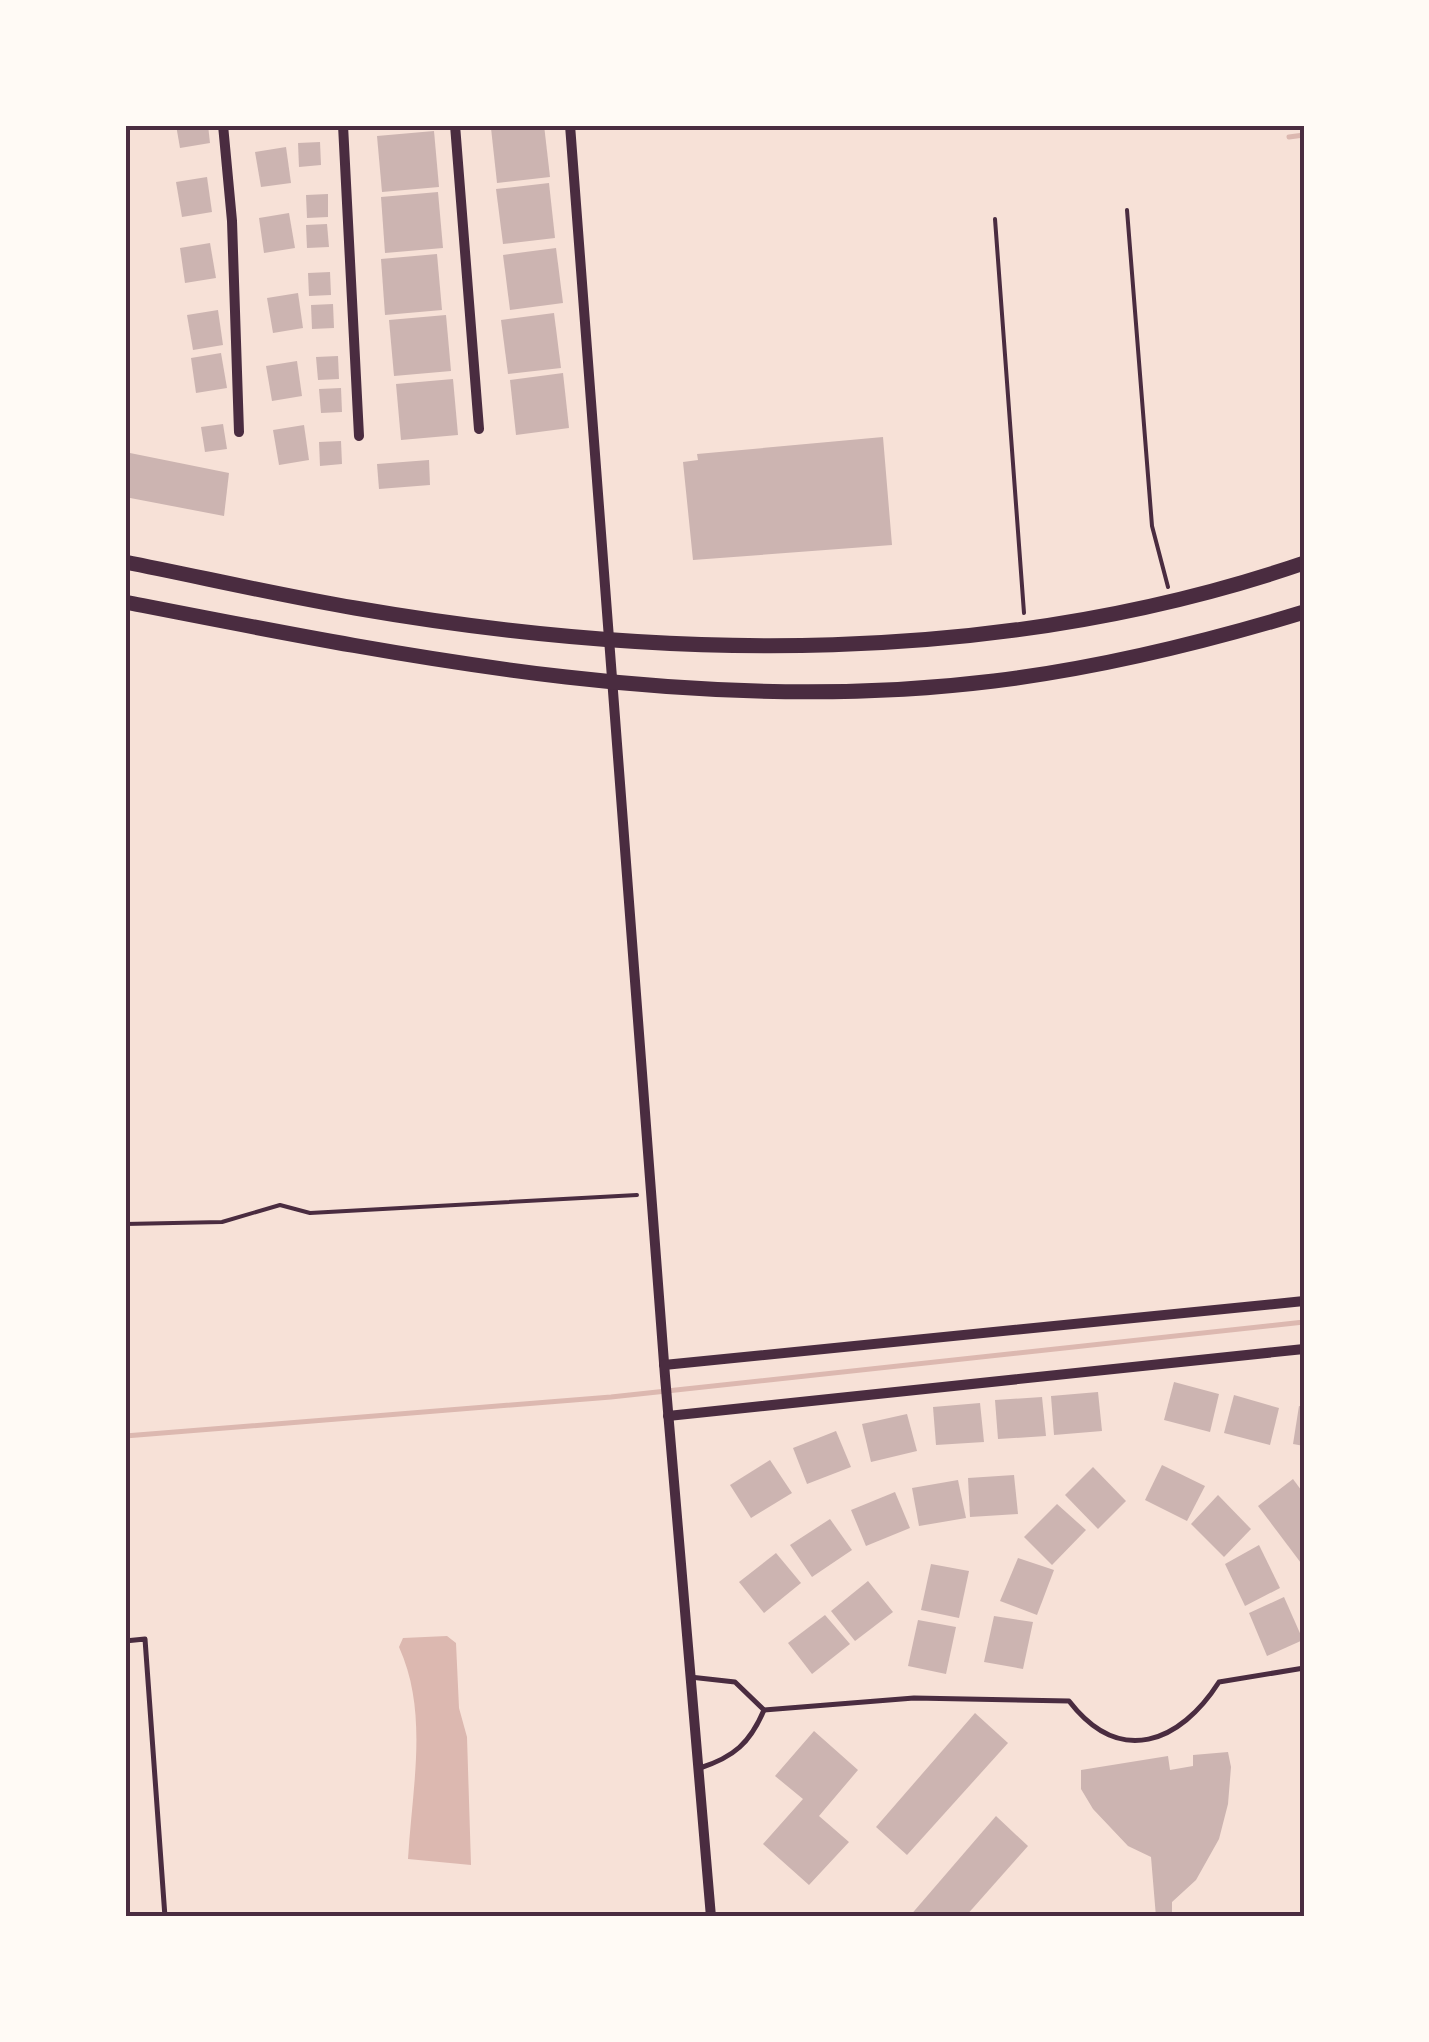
<svg xmlns="http://www.w3.org/2000/svg" width="1429" height="2042" font-family="'Alegreya Sans',sans-serif">
	<style>
		.water { fill: #dcb8b0 }
		.lines { fill: none; stroke-linecap: round; stroke-linejoin: round }
		.stream { stroke: #dcb8b0; stroke-width: 5 }
		.building { fill: #ccb4b1 }
		.path { stroke: #4a2c40; stroke-width: 4 }
		.service { stroke: #4a2c40; stroke-width: 5 }
		.minor { stroke: #4a2c40; stroke-width: 10 }
		.secondary { stroke: #4a2c40; stroke-width: 15 }
		.neatline { fill: none; stroke: #4a2c40; stroke-width: 4 }
	</style>
	<rect width="100%" height="100%" fill="#f7e1d7"/>
	<path class="water" d="M447 1636 456 1643 459 1708 467 1737 471 1865 408 1859C412 1788 429 1713 399 1647L403 1638Z"/>
	<g class="lines">
		<g class="stream">
			<polyline points="1289,137 1304,135"/>
			<polyline points="125,1436 611,1397 1304,1322"/>
		</g>
	</g>
	<g class="building">
		<polygon points="176,125 208,125 210,143 180,148"/>
		<polygon points="544,125 550,177 497,183 491,128"/>
		<polygon points="434,131 439,187 382,192 377,136"/>
		<polygon points="320,142 321,165 299,167 298,143"/>
		<polygon points="286,147 291,183 261,187 255,152"/>
		<polygon points="207,177 212,212 182,217 176,182"/>
		<polygon points="549,183 555,238 503,244 496,189"/>
		<polygon points="438,192 443,248 385,253 381,197"/>
		<polygon points="328,194 328,217 307,218 306,195"/>
		<polygon points="289,213 295,248 264,253 259,218"/>
		<polygon points="327,224 329,247 307,248 306,225"/>
		<polygon points="210,243 216,278 185,283 180,248"/>
		<polygon points="556,248 563,303 510,310 503,255"/>
		<polygon points="437,254 442,310 385,315 381,259"/>
		<polygon points="330,272 331,295 309,296 308,273"/>
		<polygon points="298,293 303,328 273,333 267,298"/>
		<polygon points="333,304 334,328 312,329 311,305"/>
		<polygon points="218,310 223,345 193,350 187,315"/>
		<polygon points="554,313 561,368 508,374 501,320"/>
		<polygon points="446,315 451,371 394,376 389,320"/>
		<polygon points="221,353 227,388 196,393 191,358"/>
		<polygon points="338,356 339,379 318,380 316,357"/>
		<polygon points="297,361 302,396 272,401 266,366"/>
		<polygon points="563,373 569,428 516,435 510,380"/>
		<polygon points="453,379 458,435 401,440 396,384"/>
		<polygon points="341,388 342,412 321,413 319,389"/>
		<polygon points="223,424 227,449 205,452 201,427"/>
		<polygon points="304,425 309,460 279,465 273,430"/>
		<polygon points="883,437 892,545 693,560 683,462 698,460 697,454"/>
		<polygon points="341,441 342,464 320,466 319,442"/>
		<polygon points="125,452 229,473 224,516 125,497"/>
		<polygon points="429,460 430,485 379,489 377,464"/>
		<polygon points="1174,1382 1219,1394 1210,1432 1164,1420"/>
		<polygon points="1098,1392 1102,1431 1054,1435 1051,1396"/>
		<polygon points="1234,1395 1279,1408 1270,1445 1224,1433"/>
		<polygon points="1042,1397 1046,1436 998,1439 995,1400"/>
		<polygon points="980,1403 984,1442 936,1445 933,1407"/>
		<polygon points="1299,1406 1304,1407 1304,1446 1293,1444"/>
		<polygon points="907,1414 917,1451 871,1462 862,1424"/>
		<polygon points="836,1431 851,1467 807,1484 793,1448"/>
		<polygon points="770,1460 792,1493 751,1518 730,1485"/>
		<polygon points="1162,1465 1205,1486 1187,1521 1145,1500"/>
		<polygon points="1093,1467 1126,1501 1098,1529 1065,1495"/>
		<polygon points="1014,1475 1018,1514 970,1517 968,1478"/>
		<polygon points="1293,1479 1304,1494 1304,1567 1258,1506"/>
		<polygon points="958,1480 966,1518 919,1526 912,1488"/>
		<polygon points="895,1492 910,1528 866,1546 851,1510"/>
		<polygon points="1218,1495 1251,1529 1224,1557 1191,1524"/>
		<polygon points="1057,1504 1086,1530 1052,1565 1024,1537"/>
		<polygon points="830,1519 852,1550 812,1577 790,1545"/>
		<polygon points="1259,1545 1280,1588 1245,1606 1225,1564"/>
		<polygon points="776,1553 801,1583 764,1613 739,1582"/>
		<polygon points="1018,1558 1054,1570 1037,1615 1000,1601"/>
		<polygon points="931,1564 969,1571 959,1618 921,1610"/>
		<polygon points="868,1581 893,1612 855,1641 831,1611"/>
		<polygon points="1284,1597 1303,1640 1267,1656 1249,1613"/>
		<polygon points="825,1615 850,1644 812,1674 788,1643"/>
		<polygon points="994,1616 1033,1622 1023,1669 984,1662"/>
		<polygon points="918,1620 956,1627 946,1674 908,1666"/>
		<polygon points="975,1713 1008,1743 907,1855 876,1827"/>
		<polygon points="814,1731 858,1770 819,1816 849,1842 809,1885 763,1844 803,1799 775,1776"/>
		<polygon points="1228,1752 1231,1767 1228,1804 1219,1839 1196,1880 1172,1902 1172,1917 1156,1917 1151,1857 1128,1846 1093,1809 1081,1789 1081,1770 1168,1756 1170,1770 1193,1766 1193,1755"/>
		<polygon points="996,1816 1028,1846 965,1917 909,1917"/>
	</g>
	<g class="lines">
		<g class="path">
			<polyline points="1127,210 1152,526 1168,587"/>
			<polyline points="995,219 1024,613"/>
			<polyline points="125,1224 222,1222 280,1205 310,1213 637,1195"/>
		</g>
		<g class="service">
			<polyline points="125,1641 145,1639 165,1917"/>
			<path d="M690 1677 735 1682 764 1710 914 1698 1069 1701C1120 1767 1180 1743 1219 1682L1304 1668"/>
			<path d="M700 1768C734 1757 750 1743 764 1710"/>
		</g>
		<g class="minor">
			<polyline points="223,125 232,221 239,432"/>
			<polyline points="343,125 359,436"/>
			<polyline points="455,125 479,429"/>
			<polyline points="570,125 665,1376 711,1917"/>
			<polyline points="664,1365 1304,1301"/>
			<polyline points="668,1416 1304,1349"/>
		</g>
		<g class="secondary">
			<path d="M125 562C201 577 278 595 355 608 667 662 1001 667 1304 563"/>
			<path d="M125 602C411 658 702 717 994 681 1100 668 1202 643 1304 612"/>
		</g>
	</g>
	<rect width="1429" height="2042" fill="none" stroke="#fffaf5" stroke-width="255"/>
	<rect x="128" y="128" width="1174" height="1786" class="neatline"/>
</svg>
